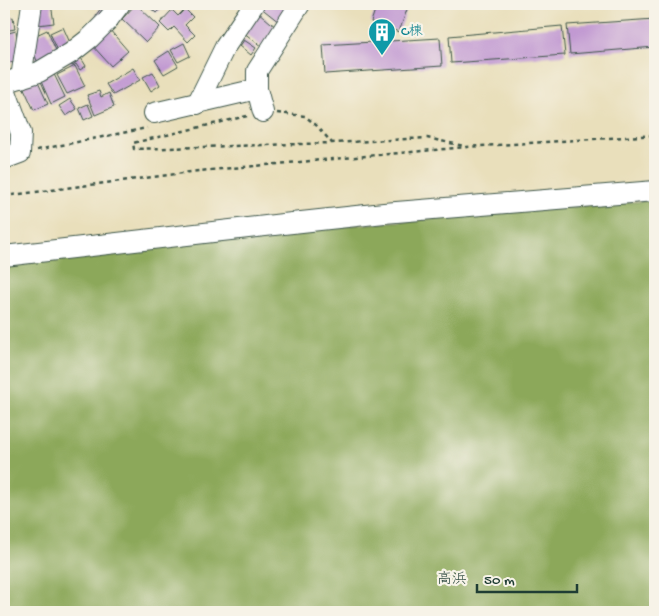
<svg xmlns="http://www.w3.org/2000/svg" width="659" height="616" font-family="'Gochi Hand','Klee One',sans-serif">
	<style>
		.forest { fill: #8ca85a; stroke: #567247 }
		.building { fill: #c199d2 }
		.lines { fill: none; stroke-linecap: round; stroke-linejoin: round }
		.minor-casing { stroke: #3d5548; stroke-width: 22 }
		.path { stroke: #3d5548; stroke-width: 2.5; stroke-dasharray: 4 4; stroke-linecap: butt }
		.minor { stroke: #fff; stroke-width: 20 }
		.labels { text-anchor: middle; dominant-baseline: central; stroke-width: 4.5; stroke-linejoin: round; paint-order: stroke }
		.culture-label { font-size: 14px; fill: #0d838f; stroke: #f7f3e8; text-anchor: start }
		.neighbourhood-label { font-size: 15px; fill: #1f3d34; stroke: #f7f3e8 }
	</style>
	<rect width="100%" height="100%" fill="#f7f3e8"/>
	<filter id="ink" filterUnits="userSpaceOnUse"><feTurbulence type="fractalNoise" baseFrequency=".02" numOctaves="2"/><feDisplacementMap in="SourceGraphic" scale="10" xChannelSelector="R" yChannelSelector="G"/><feConvolveMatrix kernelMatrix="1 2 1 2 8 2 1 2 1" color-interpolation-filters="sRGB"/></filter>
	<filter id="wash" filterUnits="userSpaceOnUse"><feTurbulence type="fractalNoise" baseFrequency=".0096" numOctaves="4" result="noise"/><feDisplacementMap in="SourceGraphic" scale="20" xChannelSelector="R" yChannelSelector="G"/><feGaussianBlur stdDeviation="1.12" result="paint"/><feColorMatrix in="noise" values="0 0 0 0 0 0 0 0 0 0 0 0 0 0 0 0 0 1.4 0 .05"/><feComposite in="paint" operator="in"/></filter>
	<g filter="url(#wash)">
		<rect width="100%" height="100%" fill="#e9dfbb"/>
		<polygon class="forest" points="655,200 655,612 4,612 4,265 281,231"/>
		<g id="blocks">
			<g class="building">
				<polygon points="35,4 51,4 54,23 38,25"/>
				<polygon points="104,4 110,4 97,21 96,15"/>
				<polygon points="136,4 160,27 146,42 122,19"/>
				<polygon points="146,4 166,4 156,13"/>
				<polygon points="263,4 290,4 279,22 260,7"/>
				<polygon points="377,4 409,4 399,32 371,22"/>
				<polygon points="185,9 193,17 185,25 195,35 188,42 174,27 169,32 160,23 172,10 178,16"/>
				<polygon points="258,12 277,28 262,47 243,32"/>
				<polygon points="13,17 15,29 4,31 4,20"/>
				<polygon points="655,19 655,47 570,54 567,25"/>
				<polygon points="562,26 565,55 451,63 449,36"/>
				<polygon points="63,27 71,45 58,51 50,33"/>
				<polygon points="109,29 128,51 111,66 92,45"/>
				<polygon points="47,30 58,55 38,63 28,39"/>
				<polygon points="16,31 21,60 4,63 4,34"/>
				<polygon points="440,38 442,66 325,74 323,45"/>
				<polygon points="244,40 256,48 251,55 240,46"/>
				<polygon points="184,43 190,56 178,62 171,50"/>
				<polygon points="169,51 178,66 164,74 155,60"/>
				<polygon points="78,53 86,66 80,70 76,64 72,66 68,59"/>
				<polygon points="75,66 85,86 67,94 57,75"/>
				<polygon points="133,68 140,80 113,95 106,84"/>
				<polygon points="52,70 65,97 51,104 39,77"/>
				<polygon points="153,72 160,85 151,91 143,77"/>
				<polygon points="36,78 48,104 34,110 22,84"/>
				<polygon points="99,91 101,97 109,93 114,107 95,115 87,95"/>
				<polygon points="70,99 77,109 66,116 59,106"/>
				<polygon points="88,104 93,116 84,120 79,108"/>
				<polygon points="4,128 10,140 4,142"/>
			</g>
		</g>
	</g>
	<g filter="url(#ink)">
		<use href="#blocks" fill-opacity="0" stroke="#3d5548" stroke-width="1"/>
		<g class="lines">
			<g class="minor-casing">
				<g id="minor">
					<polyline points="21,78 32,4"/>
					<polyline points="4,83 39,72 71,53 90,38 107,21 120,4"/>
					<polyline points="4,86 21,133 20,153 4,159"/>
					<polyline points="197,104 225,47 254,4"/>
					<polyline points="263,112 257,89 257,71 300,4"/>
					<polyline points="154,113 257,89"/>
					<polyline points="4,256 283,224 384,213 655,191"/>
				</g>
			</g>
			<g class="path">
				<polyline points="277,113 305,116 316,125 332,143"/>
				<polyline points="247,116 133,143 134,149 332,143 427,138 464,146"/>
				<polyline points="37,150 147,128"/>
				<polyline points="4,196 199,171 467,147 655,135"/>
			</g>
			<use href="#minor" class="minor"/>
		</g>
	</g>
	<defs>
		<g id="building-pin" transform="scale(1.4375)"><path d="M0 17L-7.5 6A9.5 9.5 0 1 1 7.5 6Z" fill="#0f9aa8" stroke="#f7f3e8"/><path d="M-4-6H4V6H1V3H-1V6H-4ZM-2.5-4.3h1.7v1.8h-1.7ZM.8-4.3h1.7v1.8H.8ZM-2.5-1h1.7V.8h-1.7ZM.8-1h1.7V.8H.8Z" fill="#fff"/></g>
	</defs>
	<g fill-rule="evenodd">
		<use href="#building-pin" x="382" y="32"/>
	</g>
	<g class="labels">
		<g class="culture-label">
			<text x="401" y="32">C棟</text>
		</g>
		<g class="neighbourhood-label">
			<text x="452" y="580">高浜</text>
		</g>
	</g>
	<rect width="659" height="616" fill="none" stroke="#f7f3e8" stroke-width="20"/>
	<path d="M477 584v8h100v-8" fill="none" stroke="#1f3d34" stroke-width="2.5"/>
	<text x="484" y="584" font-size="15" fill="#1f3d34" stroke="#f7f3e8" stroke-width="4" paint-order="stroke">50 m</text>
</svg>
